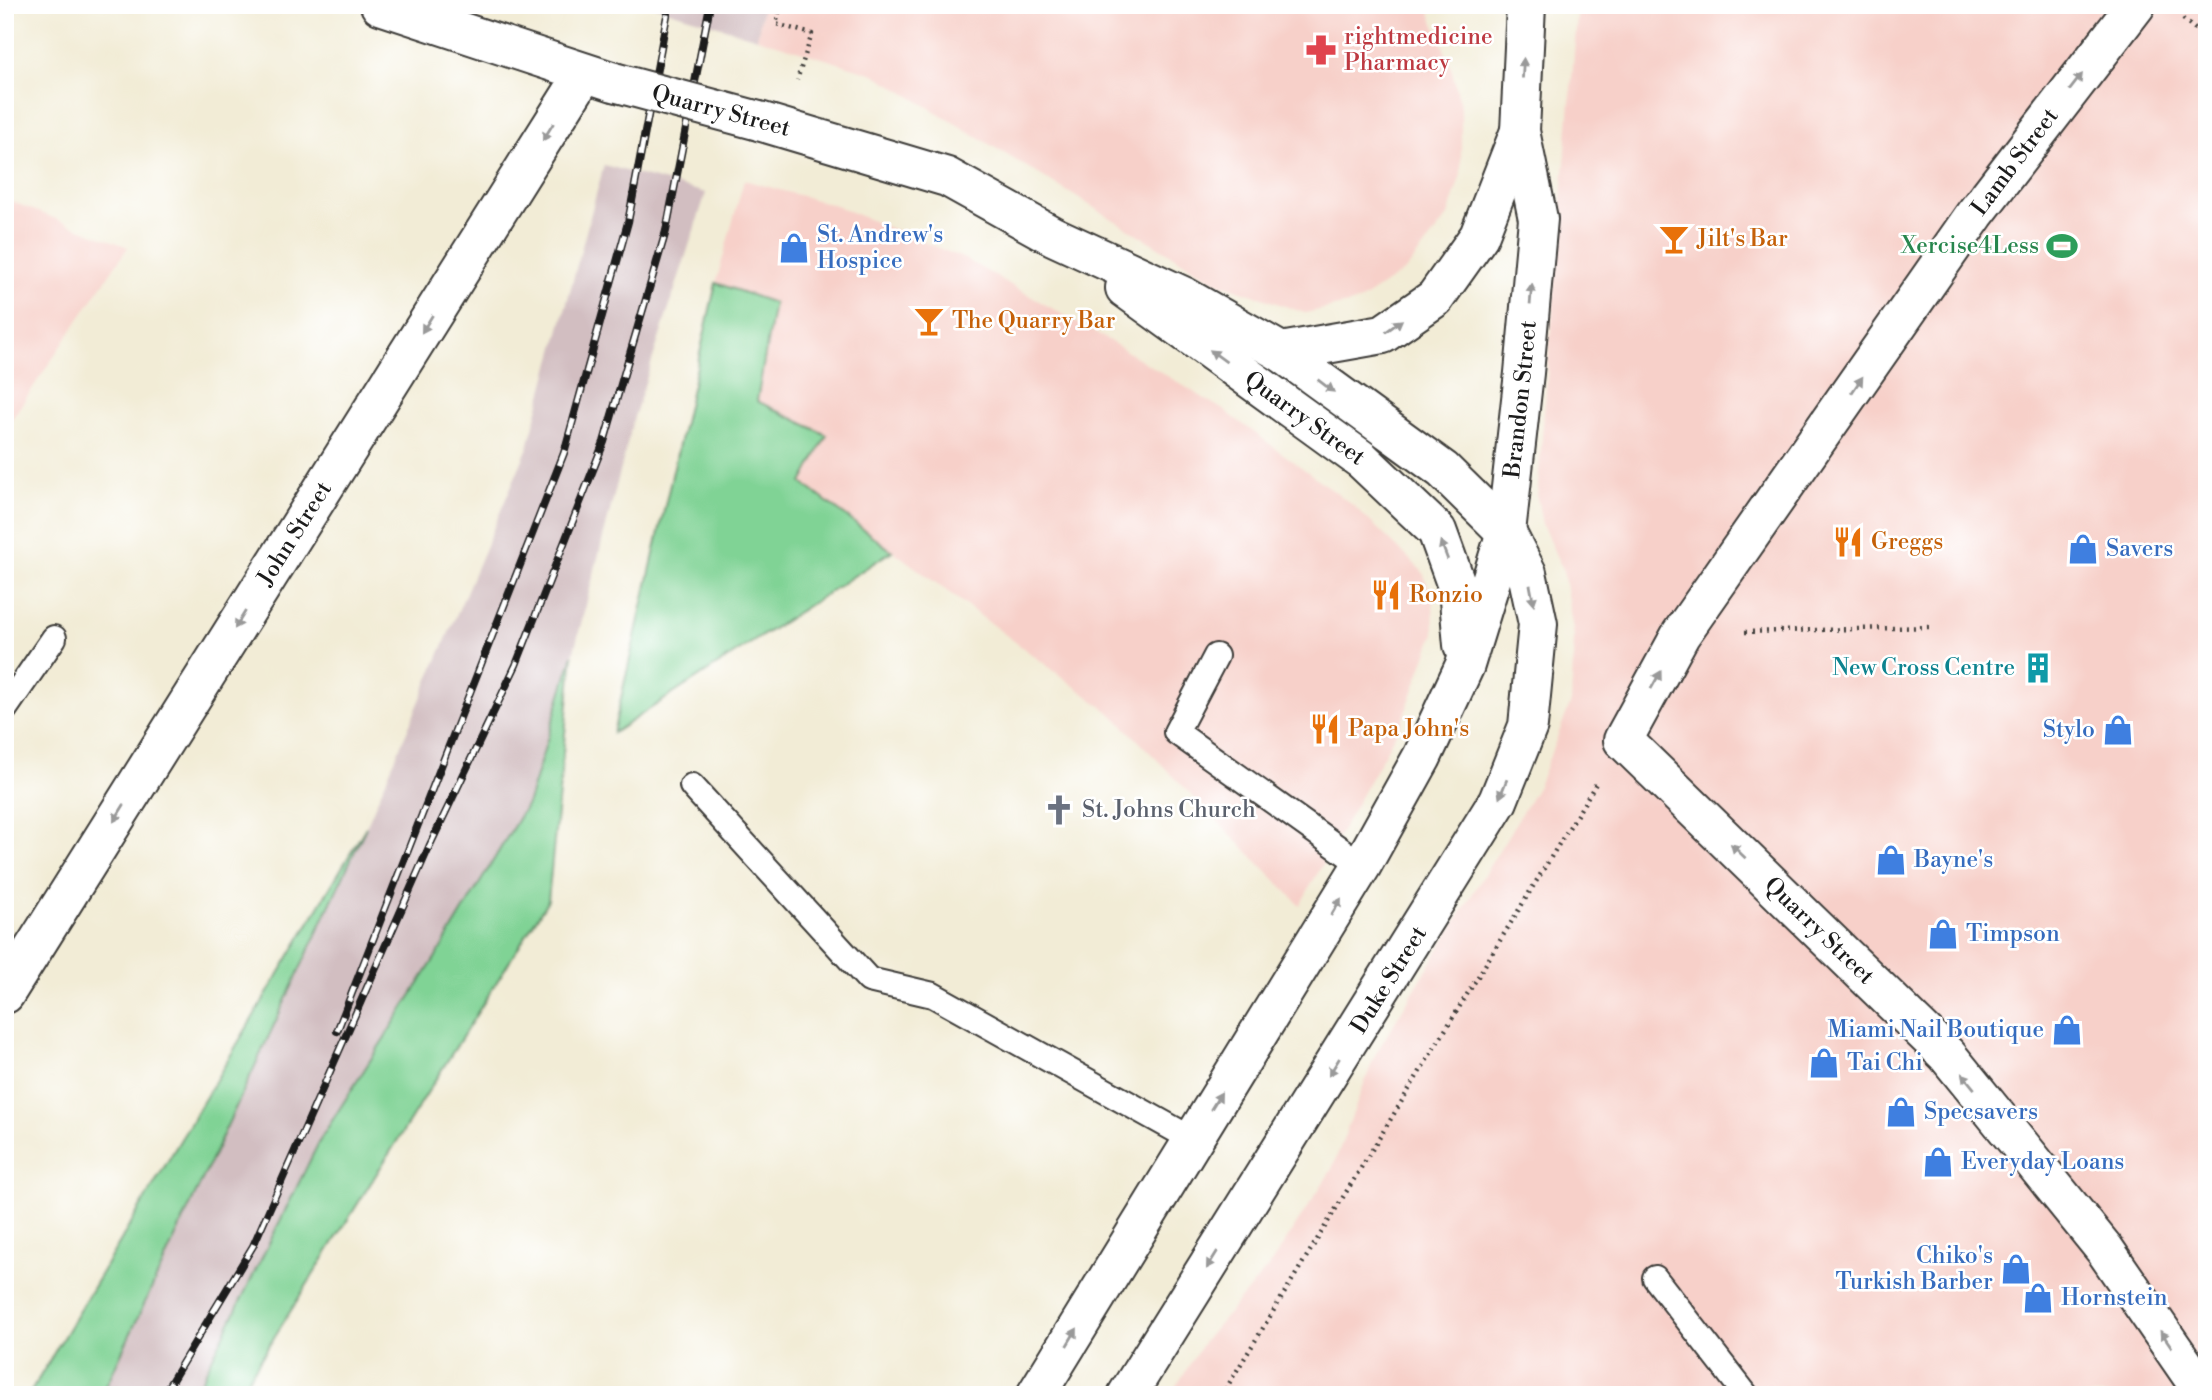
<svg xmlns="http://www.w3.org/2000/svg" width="2212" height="1400" font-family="'Libre Bodoni',serif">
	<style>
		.built { fill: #f7d0c9 }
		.industrial { fill: #d2bec1 }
		.green { fill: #80d395; stroke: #4e7858; stroke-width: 2 }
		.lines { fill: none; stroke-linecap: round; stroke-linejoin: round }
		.service-casing { stroke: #3c3b38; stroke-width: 28 }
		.minor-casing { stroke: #3c3b38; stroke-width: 42 }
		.primary-casing { stroke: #3c3b38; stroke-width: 42 }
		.path { stroke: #3c3b38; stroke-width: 4.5; stroke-dasharray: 2 5; stroke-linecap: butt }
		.service { stroke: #fff; stroke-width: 24 }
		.minor { stroke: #fff; stroke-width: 38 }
		.primary { stroke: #fff; stroke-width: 38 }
		.rail-casing { stroke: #1c1c1c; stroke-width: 8 }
		.rail { stroke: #fff; stroke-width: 5; stroke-dasharray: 16; stroke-linecap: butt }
		.primary-bridge-casing { stroke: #3c3b38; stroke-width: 42; stroke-linecap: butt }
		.primary-bridge { stroke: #fff; stroke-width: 38 }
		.oneway { fill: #999 }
		.labels { text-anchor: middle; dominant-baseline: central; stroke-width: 5; stroke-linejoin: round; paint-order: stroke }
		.health-label { font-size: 23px; fill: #be3a42; stroke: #fff; text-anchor: start }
		.street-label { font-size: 23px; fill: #1c1c1c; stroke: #fff }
		.shop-label { font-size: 23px; fill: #366cbe; stroke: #fff; text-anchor: start }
		.food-label { font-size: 23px; fill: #c56008; stroke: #fff; text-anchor: start }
		.leisure-label { font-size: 23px; fill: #27864d; stroke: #fff; text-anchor: end }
		.culture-label { font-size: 23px; fill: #0d838f; stroke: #fff; text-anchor: end }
		.worship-label { font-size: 23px; fill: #5b616d; stroke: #fff; text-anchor: start }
	</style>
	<rect width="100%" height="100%" fill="#fff"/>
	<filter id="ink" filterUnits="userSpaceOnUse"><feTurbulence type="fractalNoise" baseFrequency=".0143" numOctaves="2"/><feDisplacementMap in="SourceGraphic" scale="14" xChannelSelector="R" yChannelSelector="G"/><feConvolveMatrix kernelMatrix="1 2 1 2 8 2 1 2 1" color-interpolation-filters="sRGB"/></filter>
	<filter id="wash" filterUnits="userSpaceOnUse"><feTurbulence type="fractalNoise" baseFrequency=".00686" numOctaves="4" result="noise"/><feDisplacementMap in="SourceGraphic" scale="28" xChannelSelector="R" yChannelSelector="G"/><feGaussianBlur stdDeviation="1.57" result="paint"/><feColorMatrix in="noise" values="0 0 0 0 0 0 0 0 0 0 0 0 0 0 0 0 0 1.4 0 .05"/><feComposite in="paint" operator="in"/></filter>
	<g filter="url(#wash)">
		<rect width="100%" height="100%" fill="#f2ecd6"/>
		<g class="built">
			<polygon points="763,5 1427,5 1451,67 1461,107 1461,174 1448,216 1406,270 1358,302 1305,313 1216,282 874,74 757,38"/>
			<polygon points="1578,5 2207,5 2207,1395 1171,1395 1204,1341 1271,1264 1332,1169 1375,1055 1538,786 1571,702 1574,636 1563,571 1542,524 1537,498"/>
			<polygon points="744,180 834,205 965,259 1108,340 1225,411 1354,506 1423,572 1433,600 1434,634 1401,724 1300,905 1113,715 802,483 757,401 774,303 716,283"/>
			<polygon points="5,199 128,247 5,429"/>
		</g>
		<g class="industrial">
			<polygon points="650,5 763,5 757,38"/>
			<polygon points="604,165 706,193 634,417 573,655 528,802 437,955 321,1138 194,1395 102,1395 366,827 528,447"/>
		</g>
		<g class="green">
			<polygon points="716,283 774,303 757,401 827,435 802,483 892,551 613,733"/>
			<polygon points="573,655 548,900 238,1395 194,1395 321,1138 437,955 528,802"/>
			<polygon points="366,827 102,1395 29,1395"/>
		</g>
	</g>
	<g filter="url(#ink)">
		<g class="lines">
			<g class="service-casing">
				<g id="service">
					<polyline points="1216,656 1176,732 1362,865"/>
					<polyline points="5,709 54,638"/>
					<polyline points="692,786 869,980 933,995 1192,1139"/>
					<polyline points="1655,1278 1746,1395"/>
				</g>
			</g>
			<g class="minor-casing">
				<g id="minor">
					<path id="s1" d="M2136 5 1975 214 1681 634 1623 740 1947 1055 2105 1250 2205 1395"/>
					<path id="s2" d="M5 994 584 74"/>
				</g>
			</g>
			<g class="primary-casing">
				<g id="primary">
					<polyline points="380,5 614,82"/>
					<polyline points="759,121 947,177 1053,236 1183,296 1281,352 1443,470 1506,532 1527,573 1538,624 1528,726 1498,801 1127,1395"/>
					<path id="s3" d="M1125 288 1362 460 1437 531 1458 589 1463 645"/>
					<polyline points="1281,352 1383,334 1435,298 1479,236 1520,131"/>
					<path id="s4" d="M1036 1395 1362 865 1422 757 1465 665 1506 532 1524 373 1538 219 1520 131 1526 5"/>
				</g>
			</g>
			<g class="path">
				<polyline points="781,5 776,24 812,34 797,80"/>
				<polyline points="2183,19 2207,39"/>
				<polyline points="1745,632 1930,627"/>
				<polyline points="1222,1395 1597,782"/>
			</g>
			<use href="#service" class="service"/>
			<use href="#minor" class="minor"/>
			<use href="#primary" class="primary"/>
			<g class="rail-casing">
				<g id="rail">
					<polyline points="337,1031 564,453 628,222 669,5"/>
					<polyline points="163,1395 253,1246 429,847 516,665 604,442 666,231 710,5"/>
				</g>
			</g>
			<use href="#rail" class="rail"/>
			<g class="primary-bridge-casing">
				<polyline id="primary-bridge" points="614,82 759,121"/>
			</g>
			<use href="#primary-bridge" class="primary-bridge"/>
		</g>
		<defs><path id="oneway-solid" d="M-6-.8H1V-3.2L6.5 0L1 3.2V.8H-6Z" transform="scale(1.75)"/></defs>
		<g class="oneway">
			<use href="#oneway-solid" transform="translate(1523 68) rotate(-87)"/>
			<use href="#oneway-solid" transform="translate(2076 82) rotate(-52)"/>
			<use href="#oneway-solid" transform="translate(548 132) rotate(122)"/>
			<use href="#oneway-solid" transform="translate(1531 294) rotate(-85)"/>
			<use href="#oneway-solid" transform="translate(427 324) rotate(122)"/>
			<use href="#oneway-solid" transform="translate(1394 326) rotate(-36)"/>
			<use href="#oneway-solid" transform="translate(1218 356) rotate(-144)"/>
			<use href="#oneway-solid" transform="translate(1857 385) rotate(-56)"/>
			<use href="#oneway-solid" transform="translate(1326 386) rotate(37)"/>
			<use href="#oneway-solid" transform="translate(1444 550) rotate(-111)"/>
			<use href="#oneway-solid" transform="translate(1532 595) rotate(79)"/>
			<use href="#oneway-solid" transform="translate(240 620) rotate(122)"/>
			<use href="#oneway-solid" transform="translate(1656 680) rotate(-61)"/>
			<use href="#oneway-solid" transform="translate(1503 789) rotate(112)"/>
			<use href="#oneway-solid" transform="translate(119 813) rotate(122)"/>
			<use href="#oneway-solid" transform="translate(1738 851) rotate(-136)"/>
			<use href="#oneway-solid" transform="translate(1336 907) rotate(-59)"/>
			<use href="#oneway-solid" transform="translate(1334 1067) rotate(122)"/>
			<use href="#oneway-solid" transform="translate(1968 1081) rotate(-129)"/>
			<use href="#oneway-solid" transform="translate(1216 1101) rotate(-58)"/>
			<use href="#oneway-solid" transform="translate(1212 1260) rotate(122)"/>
			<use href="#oneway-solid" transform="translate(1072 1337) rotate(-59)"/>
			<use href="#oneway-solid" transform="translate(2166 1339) rotate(-125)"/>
		</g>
	</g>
	<defs>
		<g id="pharmacy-bare" transform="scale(2.415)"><path d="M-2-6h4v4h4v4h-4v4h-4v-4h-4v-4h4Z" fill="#e0444e" stroke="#fff" stroke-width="2.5" paint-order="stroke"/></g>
		<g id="bar-bare" transform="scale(2.415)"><path d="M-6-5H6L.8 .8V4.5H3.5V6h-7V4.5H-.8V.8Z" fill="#e8710a" stroke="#fff" stroke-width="2.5" paint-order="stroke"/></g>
		<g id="stadium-bare" transform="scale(2.415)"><path d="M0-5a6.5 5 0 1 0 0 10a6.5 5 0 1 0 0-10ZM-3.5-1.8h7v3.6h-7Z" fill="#2e9e5b" stroke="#fff" stroke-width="2.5" paint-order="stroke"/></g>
		<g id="shop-bare" transform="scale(2.415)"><path d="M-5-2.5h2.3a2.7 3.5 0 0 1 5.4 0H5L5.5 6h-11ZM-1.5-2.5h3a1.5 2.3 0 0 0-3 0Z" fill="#3f7fe0" stroke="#fff" stroke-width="2.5" paint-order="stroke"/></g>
		<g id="restaurant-bare" transform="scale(2.415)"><path d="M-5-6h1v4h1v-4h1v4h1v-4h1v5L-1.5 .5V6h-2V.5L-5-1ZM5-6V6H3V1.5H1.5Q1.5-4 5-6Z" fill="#e8710a" stroke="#fff" stroke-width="2.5" paint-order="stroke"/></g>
		<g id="building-bare" transform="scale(2.415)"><path d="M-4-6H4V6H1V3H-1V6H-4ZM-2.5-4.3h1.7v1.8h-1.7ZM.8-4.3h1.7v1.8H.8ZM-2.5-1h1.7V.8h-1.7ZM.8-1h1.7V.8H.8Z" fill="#0f9aa8" stroke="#fff" stroke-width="2.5" paint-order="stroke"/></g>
		<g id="church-bare" transform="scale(2.415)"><path d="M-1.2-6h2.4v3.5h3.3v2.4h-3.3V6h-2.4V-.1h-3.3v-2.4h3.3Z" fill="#6b7280" stroke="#fff" stroke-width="2.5" paint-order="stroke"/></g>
	</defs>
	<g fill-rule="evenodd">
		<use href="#pharmacy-bare" x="1321" y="50"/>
		<use href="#bar-bare" x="1674" y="239"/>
		<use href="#stadium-bare" x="2062" y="246"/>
		<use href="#shop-bare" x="794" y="248"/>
		<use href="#bar-bare" x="929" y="321"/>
		<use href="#restaurant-bare" x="1848" y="542"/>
		<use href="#shop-bare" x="2083" y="549"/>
		<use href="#restaurant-bare" x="1386" y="595"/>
		<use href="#building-bare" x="2038" y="668"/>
		<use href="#restaurant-bare" x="1325" y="729"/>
		<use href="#shop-bare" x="2118" y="730"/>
		<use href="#church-bare" x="1059" y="810"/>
		<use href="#shop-bare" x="1891" y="860"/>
		<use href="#shop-bare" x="1943" y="934"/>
		<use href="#shop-bare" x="2067" y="1030"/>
		<use href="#shop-bare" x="1824" y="1063"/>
		<use href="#shop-bare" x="1901" y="1112"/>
		<use href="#shop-bare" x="1938" y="1162"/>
		<use href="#shop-bare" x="2016" y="1269"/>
		<use href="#shop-bare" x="2038" y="1298"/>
	</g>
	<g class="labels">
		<g class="health-label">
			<text x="1344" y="37">rightmedicine<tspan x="1344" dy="26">Pharmacy</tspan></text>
		</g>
		<g class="street-label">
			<text transform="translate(721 111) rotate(15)">Quarry Street</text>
			<text transform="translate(2015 162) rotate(-53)">Lamb Street</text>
			<text stroke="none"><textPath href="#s4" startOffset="1120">Brandon Street</textPath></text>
			<text stroke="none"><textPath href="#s3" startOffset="222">Quarry Street</textPath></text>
			<text stroke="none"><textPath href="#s2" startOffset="544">John Street</textPath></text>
			<text stroke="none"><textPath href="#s1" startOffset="1171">Quarry Street</textPath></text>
			<text transform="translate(1389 980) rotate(-58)">Duke Street</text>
		</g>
		<g class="shop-label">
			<text x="817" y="235">St. Andrew's<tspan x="817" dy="26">Hospice</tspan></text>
			<text x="2106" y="549">Savers</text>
			<text x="2095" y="730" text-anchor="end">Stylo</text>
			<text x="1914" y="860">Bayne's</text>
			<text x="1966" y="934">Timpson</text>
			<text x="2044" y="1030" text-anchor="end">Miami Nail Boutique</text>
			<text x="1847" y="1063">Tai Chi</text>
			<text x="1924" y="1112">Specsavers</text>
			<text x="1961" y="1162">Everyday Loans</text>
			<text x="1993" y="1256" text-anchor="end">Chiko's<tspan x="1993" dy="26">Turkish Barber</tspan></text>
			<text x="2061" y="1298">Hornstein</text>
		</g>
		<g class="food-label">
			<text x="1697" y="239">Jilt's Bar</text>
			<text x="952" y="321">The Quarry Bar</text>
			<text x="1871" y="542">Greggs</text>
			<text x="1409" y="595">Ronzio</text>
			<text x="1348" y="729">Papa John's</text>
		</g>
		<g class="leisure-label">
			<text x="2039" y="246">Xercise4Less</text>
		</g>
		<g class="culture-label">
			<text x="2015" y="668">New Cross Centre</text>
		</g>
		<g class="worship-label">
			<text x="1082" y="810">St. Johns Church</text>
		</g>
	</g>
	<rect width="2212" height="1400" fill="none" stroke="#fff" stroke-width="28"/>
</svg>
